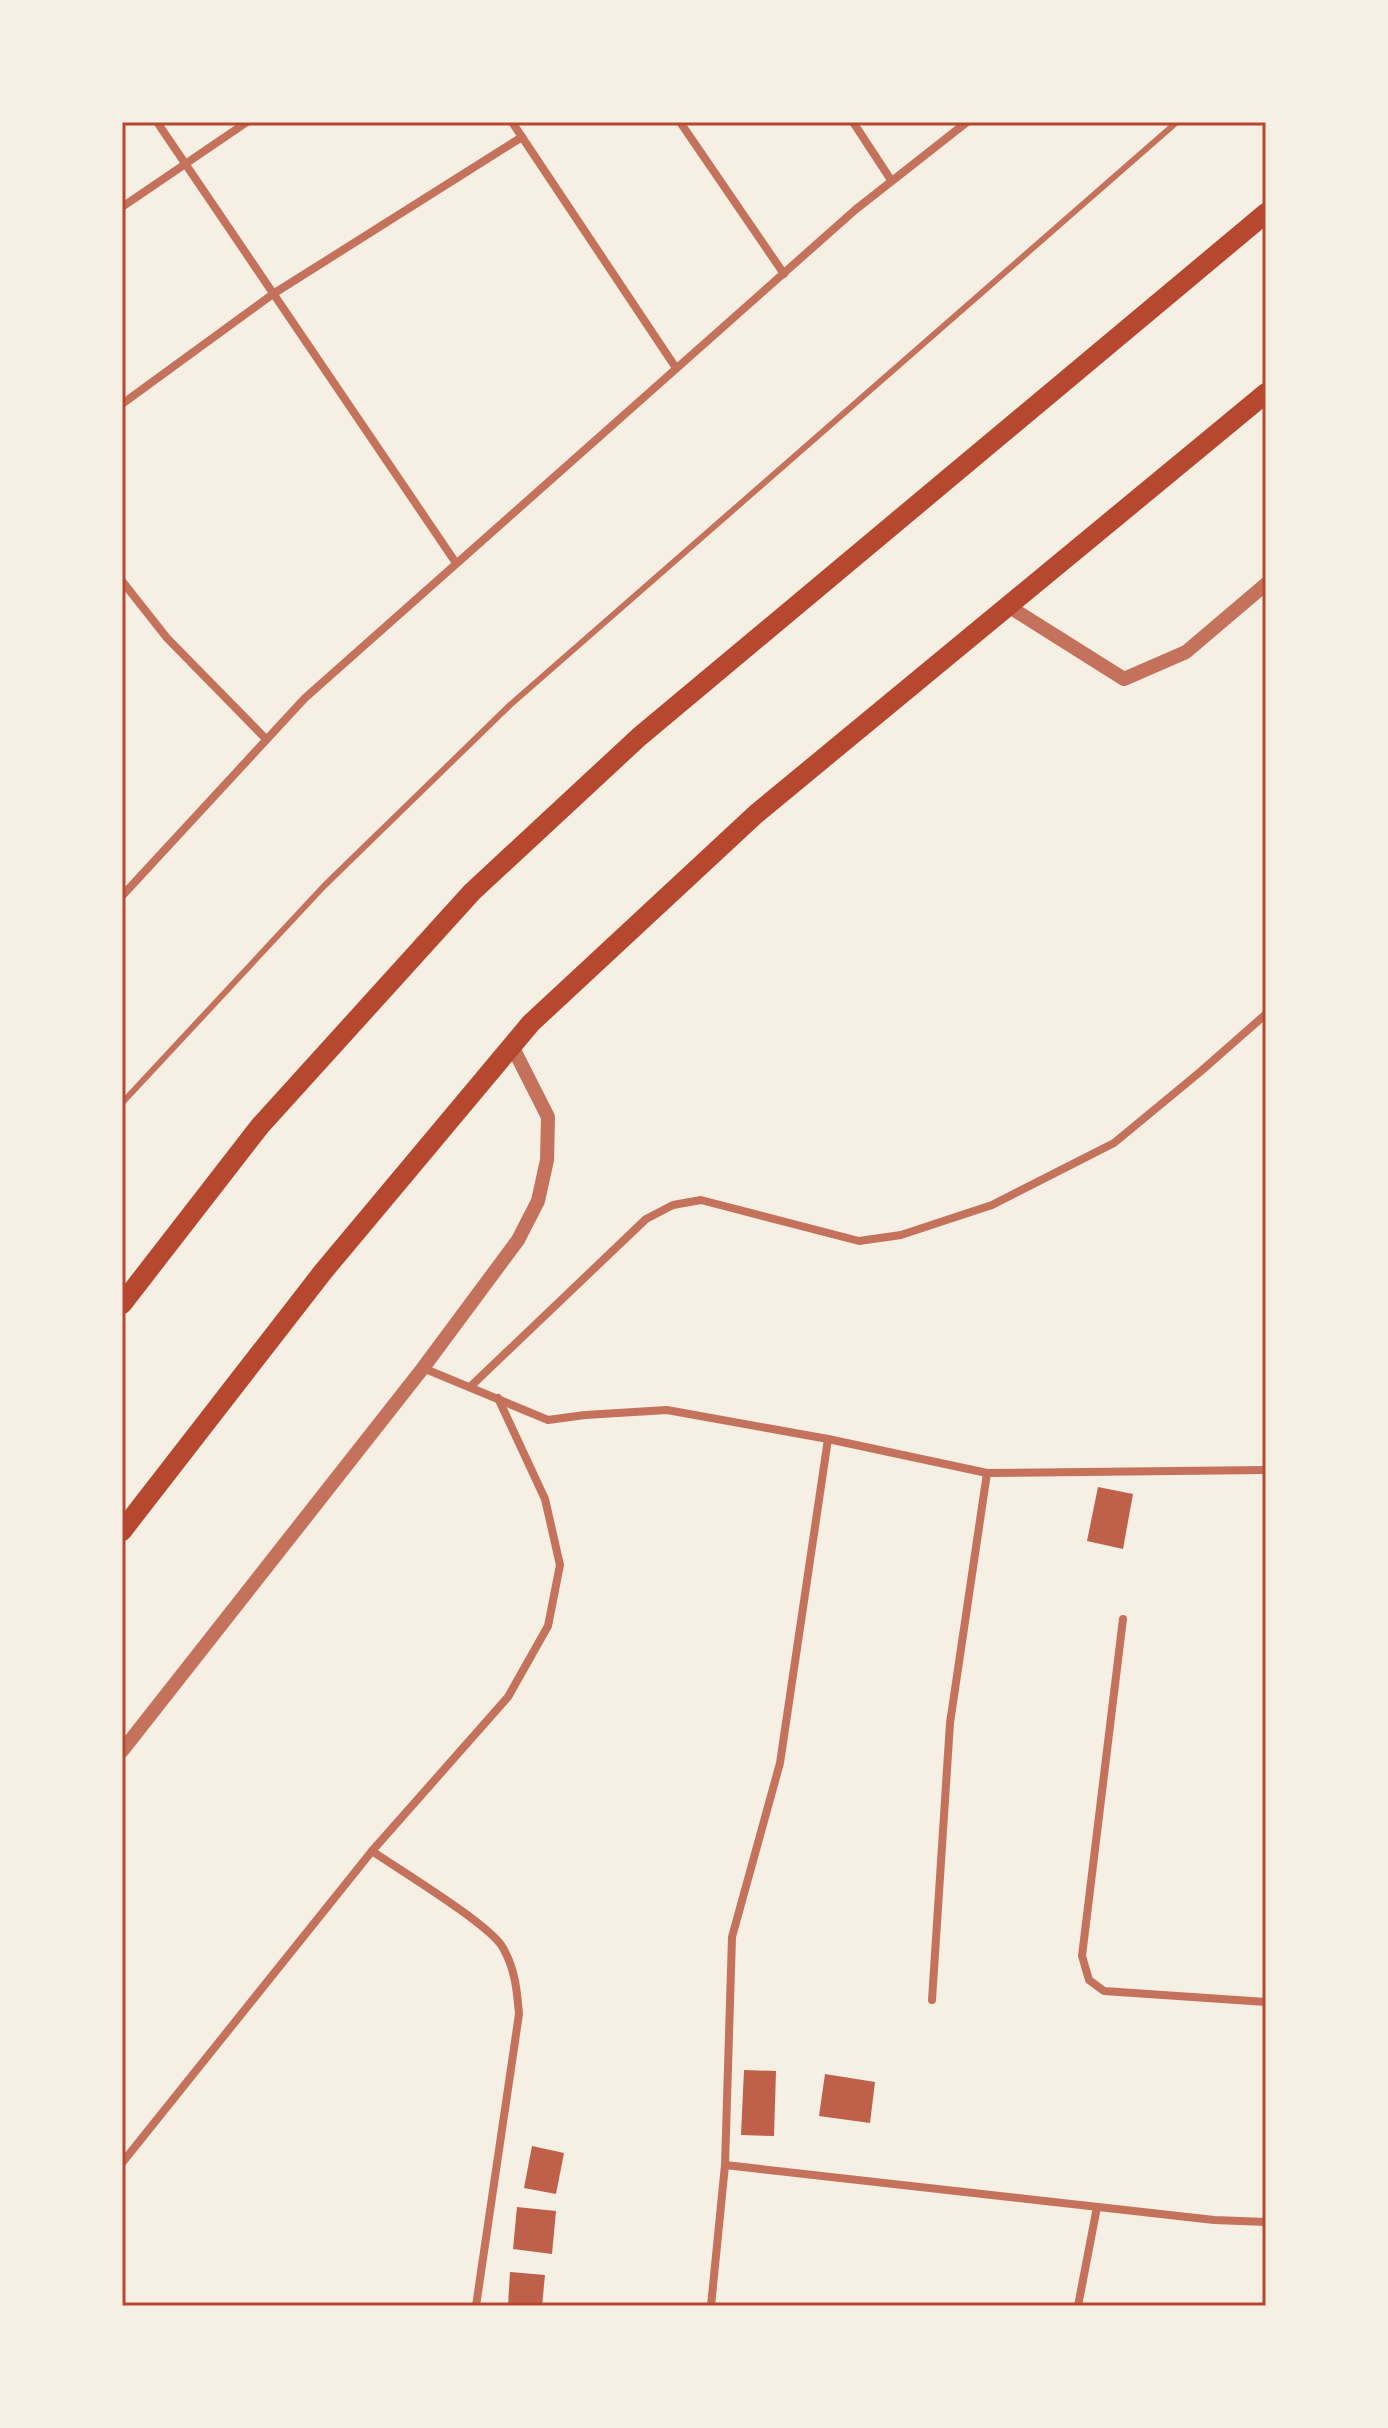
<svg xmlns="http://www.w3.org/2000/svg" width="1388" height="2428" font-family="'Work Sans',sans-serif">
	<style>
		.building { fill: #bf614a }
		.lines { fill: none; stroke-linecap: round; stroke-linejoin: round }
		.service { stroke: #c5725c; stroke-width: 6 }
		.minor { stroke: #c5725c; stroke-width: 8 }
		.tertiary { stroke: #c5725c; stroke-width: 14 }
		.primary { stroke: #b5482f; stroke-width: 20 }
		.neatline { fill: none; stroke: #b5482f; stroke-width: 3 }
	</style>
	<rect width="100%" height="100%" fill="#f6efe4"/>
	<g class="building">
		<polygon points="1098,1487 1133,1494 1123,1549 1087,1541"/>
		<polygon points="744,2070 776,2071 774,2136 741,2135"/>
		<polygon points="825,2074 875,2082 870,2123 819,2116"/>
		<polygon points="532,2146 564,2153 556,2194 524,2188"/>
		<polygon points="517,2207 556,2211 552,2254 513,2249"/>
		<polygon points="510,2272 545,2275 542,2306 508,2306"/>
	</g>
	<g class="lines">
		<polyline class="service" points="122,1103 324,886 510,705 1177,122"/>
		<g class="minor">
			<polyline points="157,122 456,563"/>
			<polyline points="512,122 676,368"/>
			<polyline points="680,122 784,274"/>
			<polyline points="853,122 891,180"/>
			<polyline points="122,207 247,122"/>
			<polyline points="122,404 273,294 522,137"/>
			<polyline points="122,581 167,638 266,739"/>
			<polyline points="122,896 305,698 855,210 967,122"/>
			<polyline points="423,1368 548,1420 585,1415 667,1410 828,1439 987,1473 1266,1470"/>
			<polyline points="470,1387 646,1219 673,1205 701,1200 859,1241 901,1235 992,1205 1114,1143 1200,1072 1266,1014"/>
			<polyline points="1123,1619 1082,1956 1089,1980 1104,1991 1266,2002"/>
			<path d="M372 1851C398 1869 491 1925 503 1948 515 1969 517 1990 519 2014L476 2306"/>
			<polyline points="932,2000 950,1723 987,1473"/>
			<polyline points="122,2163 372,1851 508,1697 548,1626 560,1565 545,1499 498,1398"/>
			<polyline points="725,2165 1214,2220 1266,2222"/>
			<polyline points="711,2306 725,2165 732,1937 780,1763 828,1439"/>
			<polyline points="1078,2306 1097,2207"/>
		</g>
		<g class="tertiary">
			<polyline points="1008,606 1124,679 1186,652 1266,584"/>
			<polyline points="122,1751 423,1368 518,1240 538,1201 547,1160 548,1117 512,1046"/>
		</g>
		<g class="primary">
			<polyline points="122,1304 260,1126 472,892 639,737 1266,213"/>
			<polyline points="122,1531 322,1273 531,1023 756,814 1266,393"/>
		</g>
	</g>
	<rect width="1388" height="2428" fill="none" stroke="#f6efe4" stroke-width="248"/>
	<rect x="124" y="124" width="1140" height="2180" class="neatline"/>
</svg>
